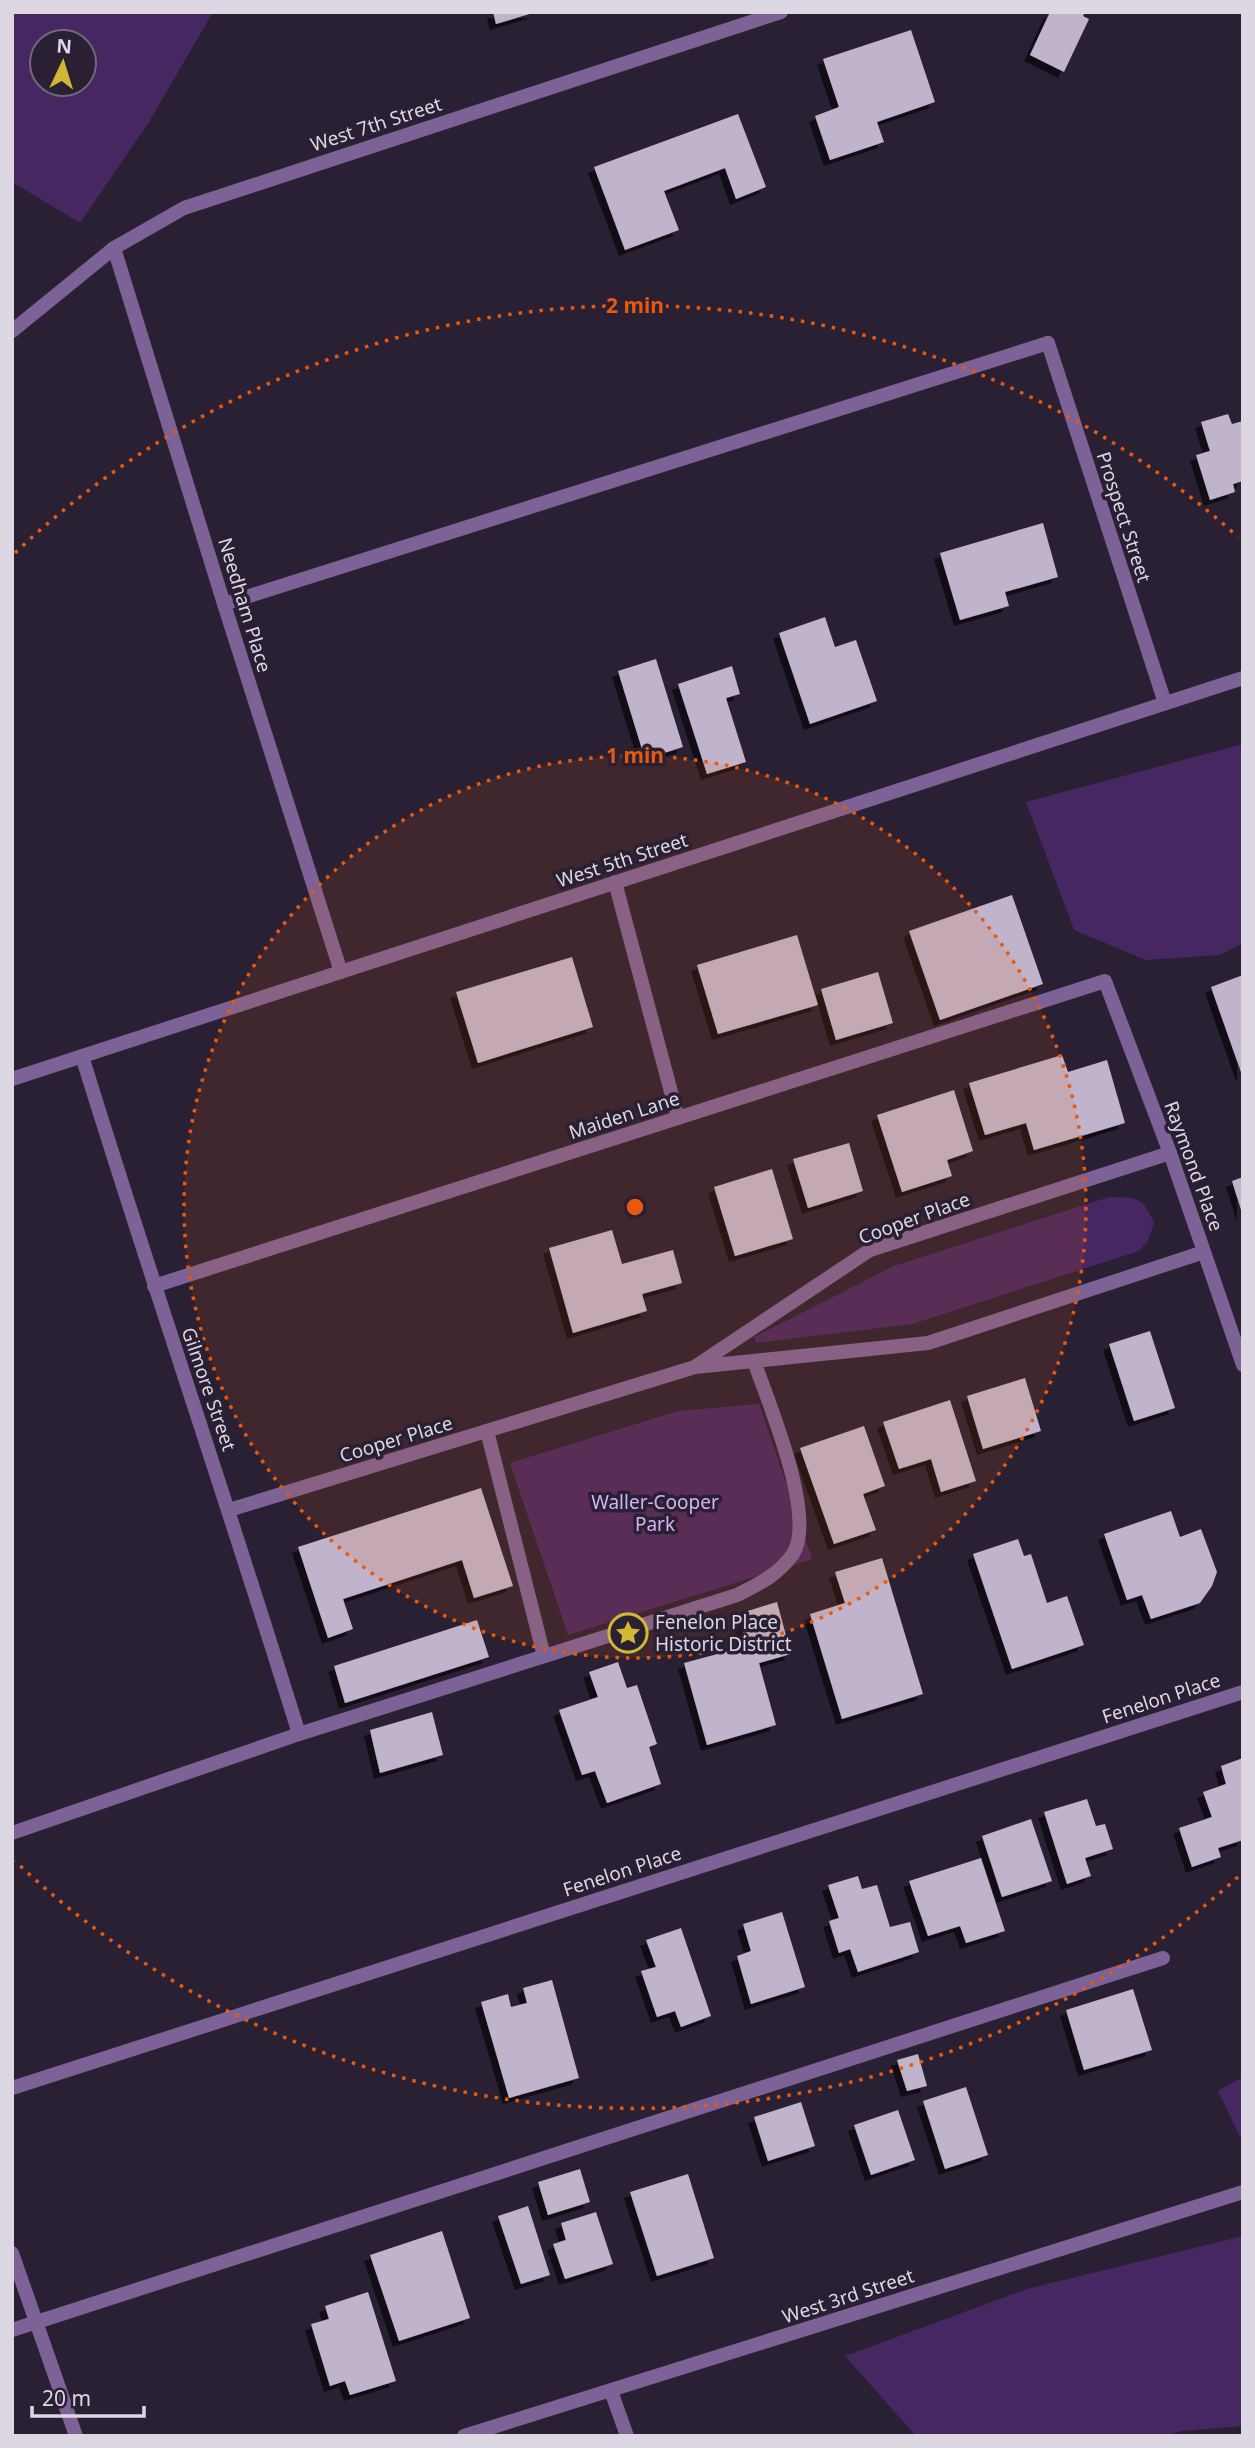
<svg xmlns="http://www.w3.org/2000/svg" width="1255" height="2448" font-family="'Noto Sans',sans-serif">
	<style>
		.green { fill: #472762; fill-rule: evenodd }
		.building { fill: #c0b4cd; filter: url(#shadow) }
		.lines { fill: none; stroke-linecap: round; stroke-linejoin: round }
		.service { stroke: #7c6297; stroke-width: 14 }
		.minor { stroke: #7c6297; stroke-width: 14 }
		.tertiary { stroke: #7c6297; stroke-width: 14 }
		.ring { fill: none; stroke: #e8590c; stroke-width: 3.5; stroke-dasharray: 3.5 7 }
		.labels { text-anchor: middle; dominant-baseline: central; stroke-width: 7; stroke-linejoin: round; paint-order: stroke }
		.street-label { font-size: 19px; fill: #ddd7e4; stroke: #292033 }
		.park-label { font-size: 19px; fill: #d2b3f3; stroke: #292033 }
		.poi-label { font-size: 19px; fill: #ddd7e4; stroke: #292033; text-anchor: start }
		.centre { fill: #e8590c; stroke: #292033; stroke-width: 3.5 }
		.ring-label { font-size: 21px; text-anchor: middle; font-weight: bold; fill: #e8590c; stroke: #292033; stroke-width: 7; stroke-linejoin: round; paint-order: stroke }
	</style>
	<defs>
		<filter id="shadow"><feDropShadow dx="-6" dy="6" stdDeviation="0" flood-color="#0009"/></filter>
	</defs>
	<rect width="100%" height="100%" fill="#292033"/>
	<g class="green">
		<path d="M12 12H213L149 122 80 223 12 182ZM84 42V84H42V42Z"/>
		<polygon points="1243,744 1243,943 1220,955 1146,960 1074,930 1026,802"/>
		<path d="M1109 1197C1137 1198 1142 1195 1154 1223L1148 1241 1139 1251 912 1324 756 1343 754 1337 894 1266Z"/>
		<polygon points="759,1404 812,1559 568,1635 510,1463 678,1411"/>
		<polygon points="1243,2077 1243,2136 1240,2137 1218,2091"/>
		<polygon points="1243,2236 1243,2426 1182,2431 1162,2436 916,2436 845,2356 1027,2289"/>
	</g>
	<g class="building">
		<polygon points="493,12 533,12 533,13 496,24"/>
		<polygon points="1050,12 1085,12 1083,16 1089,19 1064,72 1030,55"/>
		<polygon points="911,30 935,102 877,122 884,142 830,160 815,116 839,107 823,59"/>
		<polygon points="738,114 766,187 736,199 725,168 664,191 679,230 625,250 594,167"/>
		<polygon points="1228,414 1232,424 1243,421 1243,481 1233,484 1235,492 1210,500 1196,455 1210,451 1201,422"/>
		<polygon points="1043,523 1058,577 1005,592 1009,606 960,620 940,553"/>
		<polygon points="825,617 835,647 856,640 877,701 810,724 779,633"/>
		<polygon points="656,659 683,747 645,759 618,671"/>
		<polygon points="732,666 740,694 726,698 746,762 707,774 678,684"/>
		<polygon points="1012,895 1043,984 940,1020 909,931"/>
		<polygon points="797,935 818,1005 718,1034 697,965"/>
		<polygon points="572,957 593,1027 478,1063 456,992"/>
		<polygon points="878,972 893,1023 836,1040 821,989"/>
		<polygon points="1243,975 1243,1075 1242,1075 1211,987"/>
		<polygon points="1062,1055 1068,1072 1107,1060 1125,1123 1034,1150 1026,1123 985,1135 969,1083"/>
		<polygon points="954,1090 973,1151 947,1160 952,1176 902,1192 877,1115"/>
		<polygon points="849,1143 863,1191 808,1208 793,1159"/>
		<polygon points="772,1169 793,1239 735,1256 714,1187"/>
		<polygon points="1243,1177 1243,1213 1242,1213 1232,1181"/>
		<polygon points="612,1230 622,1264 673,1250 682,1283 642,1294 647,1311 573,1333 549,1248"/>
		<polygon points="1150,1331 1175,1408 1134,1421 1109,1344"/>
		<polygon points="1025,1378 1041,1431 983,1449 967,1396"/>
		<polygon points="950,1400 976,1481 941,1492 931,1459 899,1469 883,1422"/>
		<polygon points="864,1426 885,1486 863,1494 876,1530 834,1544 800,1448"/>
		<polygon points="481,1488 513,1586 474,1598 462,1560 343,1599 353,1629 328,1638 298,1547"/>
		<polygon points="1171,1511 1180,1537 1201,1529 1217,1572 1212,1586 1200,1603 1151,1619 1142,1595 1127,1600 1104,1534"/>
		<polygon points="1018,1539 1024,1556 1031,1554 1047,1603 1067,1596 1084,1645 1012,1669 973,1554"/>
		<polygon points="882,1558 923,1694 842,1719 810,1614 845,1603 835,1572"/>
		<polygon points="777,1602 791,1654 759,1663 776,1725 707,1745 684,1663 747,1646 738,1614"/>
		<polygon points="477,1620 489,1657 345,1703 334,1666"/>
		<polygon points="618,1662 627,1688 637,1685 657,1744 649,1747 661,1784 607,1803 595,1771 582,1775 559,1710 598,1697 589,1672"/>
		<polygon points="432,1712 443,1755 380,1773 370,1730"/>
		<polygon points="1243,1758 1243,1840 1218,1848 1221,1857 1192,1867 1179,1828 1212,1817 1203,1792 1226,1784 1221,1766"/>
		<polygon points="1087,1799 1096,1826 1105,1824 1113,1849 1085,1858 1091,1876 1067,1884 1044,1812"/>
		<polygon points="1031,1819 1052,1881 1002,1897 982,1836"/>
		<polygon points="981,1858 1005,1931 966,1943 960,1926 928,1936 909,1881"/>
		<polygon points="858,1876 862,1889 877,1885 890,1927 910,1922 919,1952 858,1972 850,1949 839,1953 829,1921 839,1918 828,1885"/>
		<polygon points="782,1912 805,1987 751,2004 737,1956 751,1951 743,1924"/>
		<polygon points="681,1928 711,2016 681,2027 675,2011 657,2017 641,1971 656,1967 646,1940"/>
		<polygon points="552,1980 579,2078 509,2098 481,2002 508,1994 511,2007 527,2003 523,1988"/>
		<polygon points="1133,1989 1152,2050 1084,2070 1066,2010"/>
		<polygon points="918,2054 927,2086 907,2091 897,2060"/>
		<polygon points="966,2087 988,2155 945,2169 923,2101"/>
		<polygon points="801,2102 815,2146 768,2161 754,2117"/>
		<polygon points="898,2110 915,2160 871,2175 854,2125"/>
		<polygon points="580,2169 590,2202 548,2215 538,2182"/>
		<polygon points="688,2174 714,2258 657,2276 630,2192"/>
		<polygon points="528,2206 550,2275 521,2284 498,2216"/>
		<polygon points="596,2212 613,2264 565,2279 553,2244 566,2240 561,2223"/>
		<polygon points="442,2231 470,2318 399,2341 370,2255"/>
		<polygon points="368,2292 396,2381 350,2395 345,2381 330,2386 311,2324 329,2319 325,2306"/>
	</g>
	<g class="lines">
		<g class="service">
			<polyline points="224,604 1048,343"/>
			<polyline points="615,882 678,1118"/>
			<polyline points="487,1431 544,1656"/>
			<path d="M12 1833 299 1734 737 1595C759 1584 778 1575 793 1554 817 1516 768 1402 754 1361"/>
			<polyline points="12,2330 1163,1958"/>
		</g>
		<g class="minor">
			<polyline points="114,248 224,604 341,972"/>
			<polyline points="12,331 114,248 184,208 781,12"/>
			<polyline points="1048,343 1165,703"/>
			<path d="M82 1056C152 1283 229 1507 299 1734"/>
			<polyline points="154,1286 1105,981 1170,1153 1243,1365"/>
			<polyline points="696,1366 870,1250 1170,1153"/>
			<polyline points="229,1510 695,1367 928,1343 1204,1252"/>
			<polyline points="12,2088 1243,1692"/>
			<polyline points="12,2253 76,2436"/>
			<polyline points="611,2391 627,2436"/>
		</g>
		<g class="tertiary">
			<polyline points="12,1079 1243,678"/>
			<polyline points="464,2436 1243,2192"/>
		</g>
	</g>
	<circle cx="635" cy="1207" r="451" fill="#e8590c" fill-opacity=".12"/>
	<g class="ring">
		<circle cx="635" cy="1207" r="451"/>
		<path d="M1238 1877A901 901 0 0 1 15 1861M15 553A901 901 0 0 1 1238 537"/>
	</g>
	<defs>
		<g id="sight-ring" transform="scale(2.0125)"><circle r="9.5" fill="#292033" stroke="#d2b736" stroke-width="1.5"/><path d="M0-6L1.8-2.2L6-1.7L2.9 1.2L3.7 5.4L0 3.3L-3.7 5.4L-2.9 1.2L-6-1.7L-1.8-2.2Z" fill="#d2b736"/></g>
	</defs>
	<g fill-rule="evenodd">
		<use href="#sight-ring" x="628" y="1633"/>
	</g>
	<g class="labels">
		<g class="street-label">
			<text transform="translate(376 124) rotate(-18)">West 7th Street</text>
			<text transform="translate(1124 517) rotate(72)">Prospect Street</text>
			<text transform="translate(245 605) rotate(73)">Needham Place</text>
			<text transform="translate(622 860) rotate(-18)">West 5th Street</text>
			<text transform="translate(624 1115) rotate(-18)">Maiden Lane</text>
			<text transform="translate(1194 1166) rotate(70)">Raymond Place</text>
			<text transform="translate(914 1218) rotate(-20)">Cooper Place</text>
			<text transform="translate(209 1389) rotate(71)">Gilmore Street</text>
			<text transform="translate(396 1439) rotate(-17)">Cooper Place</text>
			<text transform="translate(1161 1698) rotate(-18)">Fenelon Place</text>
			<text transform="translate(622 1871) rotate(-18)">Fenelon Place</text>
			<text transform="translate(848 2296) rotate(-18)">West 3rd Street</text>
		</g>
		<g class="park-label">
			<text x="655" y="1502">Waller-Cooper<tspan x="655" dy="22">Park</tspan></text>
		</g>
		<g class="poi-label">
			<text x="655" y="1622">Fenelon Place<tspan x="655" dy="22">Historic District</tspan></text>
		</g>
	</g>
	<circle cx="635" cy="1207" r="10" class="centre"/>
	<g class="ring-label">
		<text x="635" y="313">2 min</text>
		<text x="635" y="763">1 min</text>
	</g>
	<rect width="1255" height="2448" fill="none" stroke="#ddd7e4" stroke-width="28"/>
	<g transform="translate(63 63) rotate(4)"><circle r="33" fill="#292033" stroke="#71697a" stroke-width="2"/>
	<path d="M0-5L12 26L0 18L-12 26Z" fill="#d2b736"/>
	<text y="-10" font-size="19" font-weight="bold" text-anchor="middle" fill="#ddd7e4">N</text>
	</g>
	<path d="M32 2406v10h112v-10" fill="none" stroke="#ddd7e4" stroke-width="3.5"/>
	<text x="42" y="2406" font-size="21" fill="#ddd7e4" stroke="#292033" stroke-width="5" paint-order="stroke">20 m</text>
</svg>
